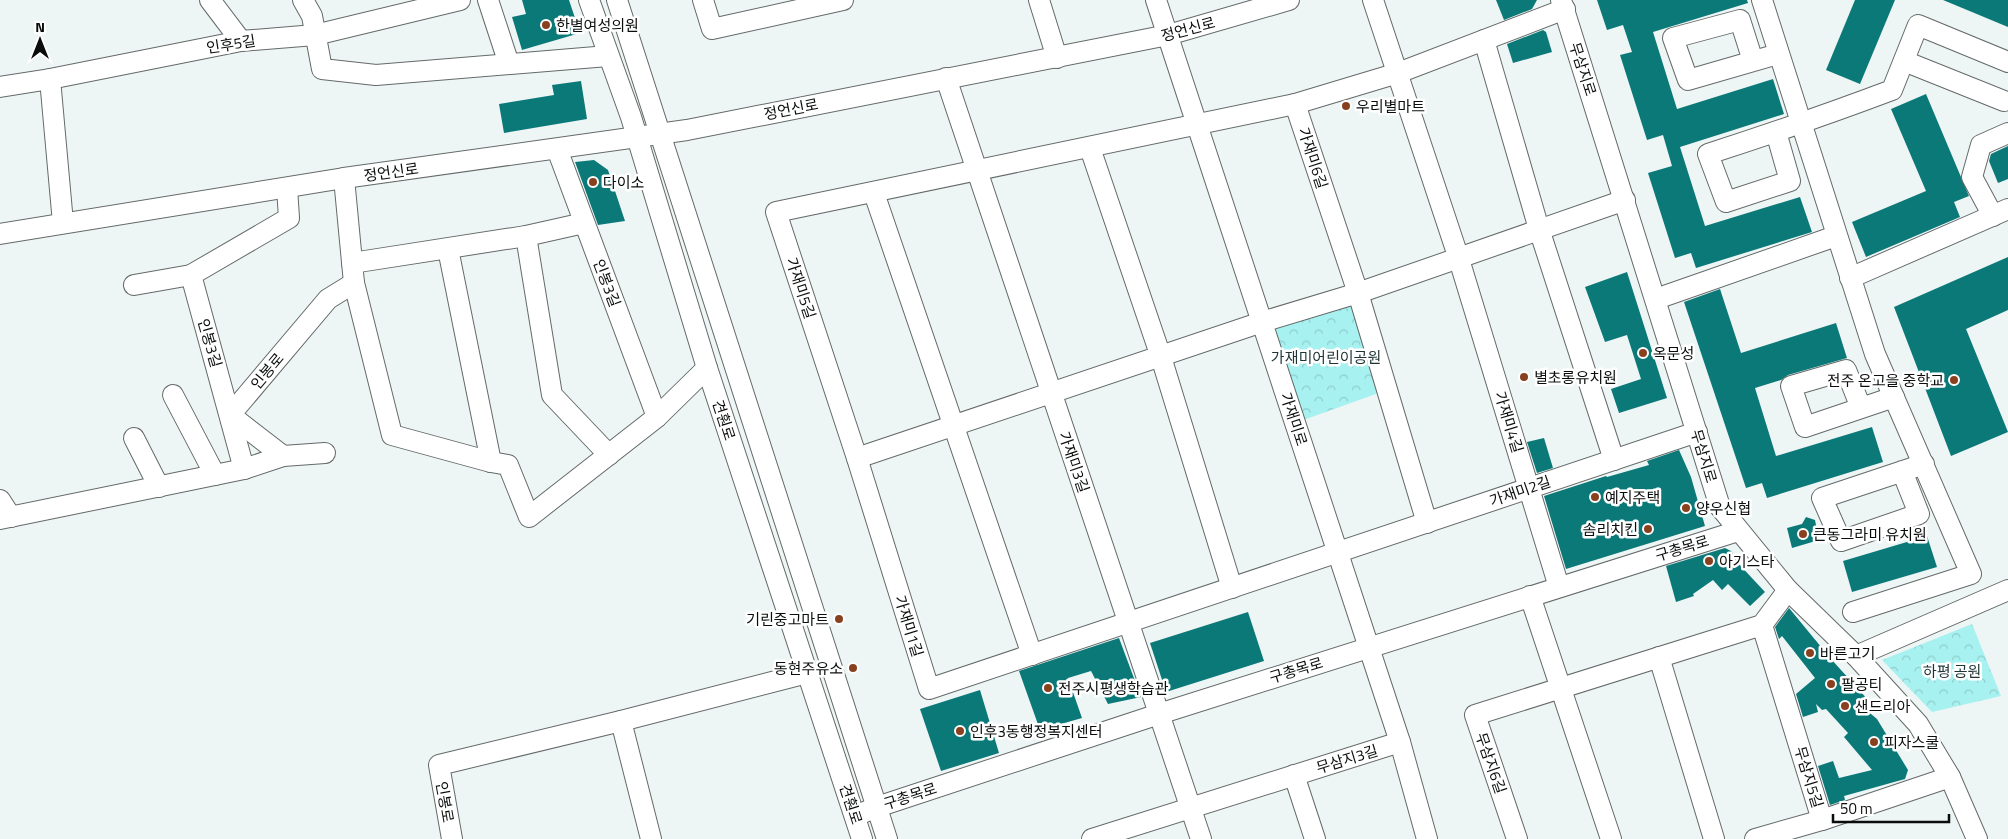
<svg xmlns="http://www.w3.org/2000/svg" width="2008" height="839" font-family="'Titillium Web','Noto Sans KR',sans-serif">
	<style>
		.park { fill: url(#park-crowns) }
		.building { fill: #0c7979 }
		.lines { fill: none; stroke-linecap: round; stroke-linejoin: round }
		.minor-casing { stroke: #646a69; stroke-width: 22 }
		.minor { stroke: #fff; stroke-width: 20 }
		.poi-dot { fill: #88401e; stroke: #fff; stroke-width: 2 }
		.labels { text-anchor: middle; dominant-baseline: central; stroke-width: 5; stroke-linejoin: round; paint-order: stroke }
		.poi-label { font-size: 15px; fill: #0b0d0d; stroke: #fff; text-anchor: start }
		.street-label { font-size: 15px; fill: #0b0d0d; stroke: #fff }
		.park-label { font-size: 15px; fill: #1f3535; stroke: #fff }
	</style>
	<defs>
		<pattern id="park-crowns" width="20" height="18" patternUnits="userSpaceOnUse" patternTransform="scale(1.25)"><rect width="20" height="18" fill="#a7f1f0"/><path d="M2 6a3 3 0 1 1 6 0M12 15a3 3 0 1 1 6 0" fill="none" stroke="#8ecdcd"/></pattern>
	</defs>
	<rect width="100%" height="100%" fill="#eef5f5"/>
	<g class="park">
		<polygon points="1358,293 1387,390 1295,423 1262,322"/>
		<polygon points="1972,624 2001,696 1932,712 1882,660"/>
	</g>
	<g class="building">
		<polygon points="522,0 569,0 580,33 522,50 512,17 526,14"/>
		<polygon points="1496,0 1537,0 1532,9 1504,20"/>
		<polygon points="1597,0 1747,0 1748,3 1653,32 1677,109 1773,79 1784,114 1680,147 1705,226 1800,197 1812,232 1696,268 1691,253 1675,258 1648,173 1672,166 1663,135 1647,140 1620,55 1632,52 1623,25 1607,30"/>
		<polygon points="1855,0 1895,0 1860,84 1826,70"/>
		<polygon points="1943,0 2008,0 2008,27"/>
		<polygon points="1543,30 1546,32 1552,52 1513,63 1507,44"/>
		<polygon points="581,81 587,119 504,133 499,104 554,95 552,85"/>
		<polygon points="1926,94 1969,196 1954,202 1960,217 1866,257 1852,222 1926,191 1891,109"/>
		<polygon points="2008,146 2008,179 1998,183 1989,161 1991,154"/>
		<polygon points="594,160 608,170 625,221 598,225 575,162"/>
		<polygon points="2008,257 2008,310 1966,329 2008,432 1951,456 1894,307"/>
		<polygon points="1627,272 1667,398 1619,413 1611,389 1641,379 1627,335 1605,342 1585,287"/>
		<polygon points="1720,289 1741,353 1836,323 1847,358 1788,375 1781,380 1755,388 1776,456 1872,427 1883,462 1767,498 1762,483 1746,488 1684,302"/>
		<polygon points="1544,438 1553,468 1537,473 1527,442"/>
		<polygon points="1679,450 1691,477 1705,526 1566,569 1544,496 1606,476 1607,477 1649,465 1647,461"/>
		<polygon points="1806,517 1815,520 1819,540 1792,548 1787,528 1802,524"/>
		<polygon points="1927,536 1937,567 1852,592 1843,561"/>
		<polygon points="1725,548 1731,551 1739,561 1737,562 1765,592 1750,606 1728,584 1722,590 1713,580 1693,594 1694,596 1676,602 1666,566"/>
		<polygon points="1789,608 1831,659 1870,702 1864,708 1877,719 1908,770 1905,779 1844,796 1845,800 1830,805 1818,766 1833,761 1839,778 1872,770 1844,737 1848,733 1826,709 1822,710 1816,704 1818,712 1803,717 1796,694 1815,678 1782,636 1779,639 1775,627"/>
		<polygon points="1248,612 1264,661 1166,692 1150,643"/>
		<polygon points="1119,638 1141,697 1108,704 1091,671 1068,678 1082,718 1040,730 1019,671"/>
		<polygon points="980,690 999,753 941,771 920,709"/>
	</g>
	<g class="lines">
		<g class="minor-casing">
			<g id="minor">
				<polyline points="210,0 241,41"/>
				<polyline points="303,0 312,16 322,69 376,75 608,56"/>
				<polyline points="488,0 509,64"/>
				<polyline points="589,0 631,117 707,368 862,839"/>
				<polyline points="617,0 887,839"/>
				<polyline points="703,0 712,29 843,0"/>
				<polyline points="1039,0 1057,58"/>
				<polyline points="1156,0 1400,742 1427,839"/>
				<polyline points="1373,0 1458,256 1559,587"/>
				<polyline points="1561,0 1720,507 1788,590 1856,656 1918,724 1950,777 1977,839"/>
				<polyline points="1762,0 1875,354 1971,574 1853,612"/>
				<polyline points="1565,9 1398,73 1295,104 776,212 857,458 929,689 1697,432"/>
				<polyline points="1484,40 1539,229 1614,460"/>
				<polyline points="1753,61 1740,20 1673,38 1688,80 1778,54"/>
				<polyline points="1904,61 2004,101"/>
				<polyline points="946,78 1201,839"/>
				<polyline points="50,79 63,223"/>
				<polyline points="0,87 50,79 241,41 315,35 460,0"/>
				<polyline points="1295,104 1358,293 1427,523"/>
				<path d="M1776 132 1790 181 1726 202 1708 154C1770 134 1831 113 1892 90L1918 25 2008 62"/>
				<polyline points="1090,148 1161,357 1232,588"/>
				<polyline points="557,149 657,417"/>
				<polyline points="344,178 354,283 392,435 491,462 508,465 529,517 657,417 707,368"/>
				<polyline points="874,193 1032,655"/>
				<polyline points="1993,216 1972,177 1981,145 2008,133"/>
				<polyline points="0,234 344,178 687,130 1168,35 1289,0"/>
				<polyline points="526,236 552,395 609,455"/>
				<polyline points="448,249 491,462"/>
				<polyline points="352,263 526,236 584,223"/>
				<polyline points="191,275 244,469"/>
				<polyline points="1850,278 2008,209"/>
				<polyline points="134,285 191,275 289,218 287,188"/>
				<polyline points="1656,299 1836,236"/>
				<polyline points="173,395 215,475"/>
				<polyline points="1861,408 1846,370 1791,386 1805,427 1894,397"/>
				<polyline points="134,438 159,487"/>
				<polyline points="283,456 230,415 328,299 354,283"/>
				<polyline points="857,458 1262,322 1358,293 1625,200"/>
				<polyline points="1902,471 1919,514 1841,541 1822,498 1924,464"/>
				<polyline points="0,500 11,517"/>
				<polyline points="0,519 244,469 283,456 325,453"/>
				<polyline points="1530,596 1611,839"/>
				<polyline points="1762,625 1822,820"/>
				<polyline points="1856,656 2008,590"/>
				<polyline points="1659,657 1714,839"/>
				<polyline points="621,721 651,839"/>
				<polyline points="1294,775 1315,839"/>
				<polyline points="855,816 877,807 1159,714 1738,531"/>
				<polyline points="452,839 439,765 621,721 807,673"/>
				<polyline points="1092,839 1400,742"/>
				<polyline points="1517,839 1475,715 1762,625 1788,590"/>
				<polyline points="1755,839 1822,820 1950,777"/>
			</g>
		</g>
		<use href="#minor" class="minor"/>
	</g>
	<g class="poi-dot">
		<circle cx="546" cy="25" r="5"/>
		<circle cx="1346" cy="106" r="5"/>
		<circle cx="593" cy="182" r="5"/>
		<circle cx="1643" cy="353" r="5"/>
		<circle cx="1524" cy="377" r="5"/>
		<circle cx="1954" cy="380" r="5"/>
		<circle cx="1595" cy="497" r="5"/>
		<circle cx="1686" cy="508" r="5"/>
		<circle cx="1648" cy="529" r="5"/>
		<circle cx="1803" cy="534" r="5"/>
		<circle cx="1709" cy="561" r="5"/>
		<circle cx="839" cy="619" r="5"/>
		<circle cx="1810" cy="653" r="5"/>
		<circle cx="853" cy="668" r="5"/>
		<circle cx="1831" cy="684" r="5"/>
		<circle cx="1048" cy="688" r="5"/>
		<circle cx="1845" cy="706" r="5"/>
		<circle cx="960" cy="731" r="5"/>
		<circle cx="1874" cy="742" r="5"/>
	</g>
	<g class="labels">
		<g class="poi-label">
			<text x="556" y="25">한별여성의원</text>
			<text x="1356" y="106">우리별마트</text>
			<text x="603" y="182">다이소</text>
			<text x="1653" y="353">옥문성</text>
			<text x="1534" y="377">별초롱유치원</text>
			<text x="1944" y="380" text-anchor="end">전주 온고을 중학교</text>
			<text x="1605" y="497">예지주택</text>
			<text x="1696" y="508">양우신협</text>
			<text x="1638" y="529" text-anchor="end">솜리치킨</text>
			<text x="1813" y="534">큰동그라미 유치원</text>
			<text x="1719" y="561">아기스타</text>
			<text x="829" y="619" text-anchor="end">기린중고마트</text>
			<text x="1820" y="653">바른고기</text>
			<text x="843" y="668" text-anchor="end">동현주유소</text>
			<text x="1841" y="684">팔공티</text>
			<text x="1058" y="688">전주시평생학습관</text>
			<text x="1855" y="706">샌드리아</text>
			<text x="970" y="731">인후3동행정복지센터</text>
			<text x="1884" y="742">피자스쿨</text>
		</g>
		<g class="street-label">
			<text transform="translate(1188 29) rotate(-15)">정언신로</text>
			<text transform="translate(231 44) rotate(-9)">인후5길</text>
			<text transform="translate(1583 69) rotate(72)">무삼지로</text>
			<text transform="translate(791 109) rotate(-11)">정언신로</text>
			<text transform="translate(1313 158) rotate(72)">가재미6길</text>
			<text transform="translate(391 172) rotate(-8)">정언신로</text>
			<text transform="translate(607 283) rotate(69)">인봉3길</text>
			<text transform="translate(801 288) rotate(72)">가재미5길</text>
			<text transform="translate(210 343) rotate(74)">인봉3길</text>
			<text transform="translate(267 371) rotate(-50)">인봉로</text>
			<text transform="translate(1294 419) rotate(72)">가재미로</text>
			<text transform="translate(724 420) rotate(72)">견훤로</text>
			<text transform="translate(1509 422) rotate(73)">가재미4길</text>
			<text transform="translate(1704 456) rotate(73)">무삼지로</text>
			<text transform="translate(1074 462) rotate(71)">가재미3길</text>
			<text transform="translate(1520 491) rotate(-19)">가재미2길</text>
			<text transform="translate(1682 548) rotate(-17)">구총목로</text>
			<text transform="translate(909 626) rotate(73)">가재미1길</text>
			<text transform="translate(1296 670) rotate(-17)">구총목로</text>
			<text transform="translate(1347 759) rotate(-17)">무삼지3길</text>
			<text transform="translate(1491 763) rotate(71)">무삼지6길</text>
			<text transform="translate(1809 777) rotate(73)">무삼지5길</text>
			<text transform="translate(910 796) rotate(-18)">구총목로</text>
			<text transform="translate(445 802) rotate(80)">인봉로</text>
			<text transform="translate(851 804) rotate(72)">견훤로</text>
		</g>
		<g class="park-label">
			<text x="1326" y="357">가재미어린이공원</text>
			<text x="1952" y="671">하평 공원</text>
		</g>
	</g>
	<g transform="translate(40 40)" stroke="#ffffff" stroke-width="4" paint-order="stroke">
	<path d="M0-4L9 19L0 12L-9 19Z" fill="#0b0d0d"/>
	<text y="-8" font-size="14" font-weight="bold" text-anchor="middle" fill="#0b0d0d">N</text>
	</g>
	<path d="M1833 814v8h116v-8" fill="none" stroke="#0b0d0d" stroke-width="2.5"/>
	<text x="1840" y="814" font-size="15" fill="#0b0d0d" stroke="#ffffff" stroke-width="4" paint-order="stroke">50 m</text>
</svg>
